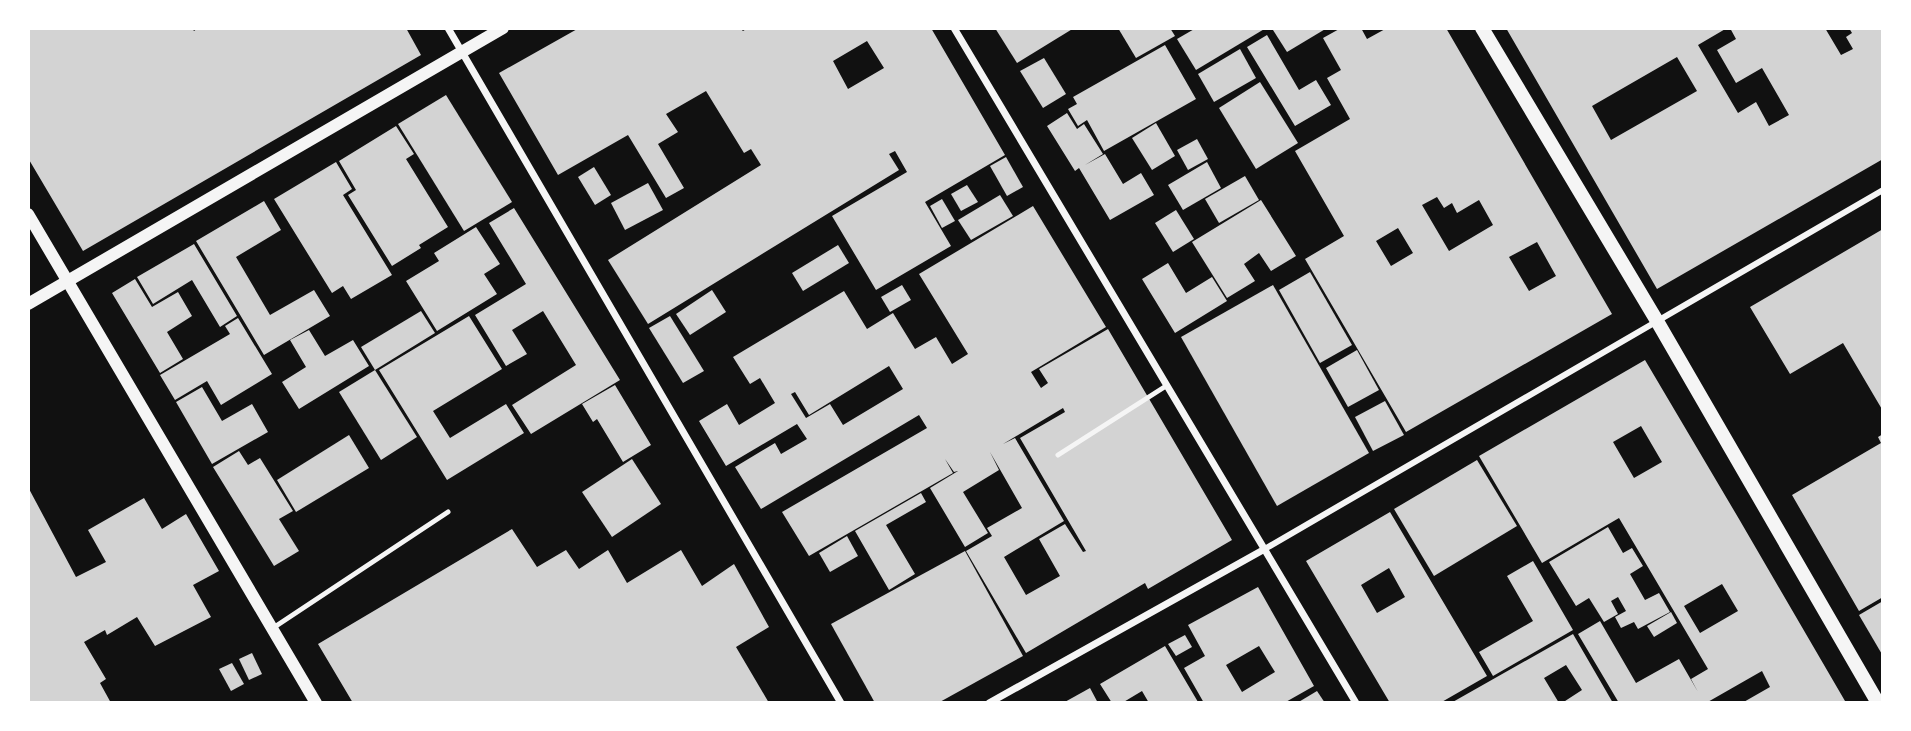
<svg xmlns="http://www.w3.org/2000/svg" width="1911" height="731" font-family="Manrope,sans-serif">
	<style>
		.building { fill: #d3d3d3; fill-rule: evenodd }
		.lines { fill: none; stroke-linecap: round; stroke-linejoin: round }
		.service { stroke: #f5f5f5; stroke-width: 5 }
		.pedestrian { stroke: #f5f5f5; stroke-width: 6 }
		.minor { stroke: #f5f5f5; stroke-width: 7 }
		.tertiary { stroke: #f5f5f5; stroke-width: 12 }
		.secondary { stroke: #f5f5f5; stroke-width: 14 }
	</style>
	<rect width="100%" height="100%" fill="#111"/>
	<g class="building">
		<polygon points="28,28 192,28 194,31 198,28 406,28 421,55 83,251 28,158"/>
		<path d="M579 28H740L743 31 748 28H931L1005 155 925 202 951 246 876 290 832 216 907 172 895 151 889 154 899 170 648 324 608 260 761 165 751 149 744 153 706 91 666 114 678 132 658 144 684 188 666 198 628 135 558 175 499 73ZM867 41 884 68 848 89 833 61Z"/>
		<polygon points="995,28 1074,28 1017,63"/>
		<polygon points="1118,28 1170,28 1175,36 1136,58"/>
		<polygon points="1196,28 1266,28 1196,70 1177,39"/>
		<polygon points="1276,28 1327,28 1287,52 1273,30"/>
		<path d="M1341 28H1361L1367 39 1387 28H1446L1612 314 1406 432 1305 259 1344 236 1295 151 1350 119 1327 78 1341 70 1323 38ZM1437 197 1444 208 1452 203 1457 213 1479 200 1493 225 1449 251 1422 205ZM1398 228 1413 253 1391 266 1376 241ZM1537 242 1556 276 1529 291 1509 257Z"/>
		<path d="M1506 28H1727L1698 45 1738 113 1756 102 1769 126 1789 115 1762 68 1736 83 1717 50 1736 39 1730 28H1825L1841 55 1853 49 1846 37 1852 33 1849 28H1883V159L1657 289ZM1677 57 1697 91 1611 140 1592 106Z"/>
		<polygon points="1267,35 1299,90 1316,80 1331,105 1295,126 1247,47"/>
		<polygon points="1165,45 1196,99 1104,151 1087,120 1078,126 1068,109 1077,104 1073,97"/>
		<polygon points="1240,49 1256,78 1214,102 1198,74"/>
		<polygon points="1044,58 1066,94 1043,108 1020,71"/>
		<polygon points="1260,82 1298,143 1256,169 1219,108"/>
		<polygon points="446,95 512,202 464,231 398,124"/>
		<polygon points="1067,113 1077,129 1084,124 1103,154 1085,165 1105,154 1123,184 1141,173 1154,195 1110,220 1079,168 1075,171 1047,126"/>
		<polygon points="1156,123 1175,156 1152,170 1132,138"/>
		<polygon points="396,126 414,154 406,159 448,227 419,245 421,248 392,266 348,195 356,190 339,161"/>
		<polygon points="1197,139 1208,159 1188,170 1177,150"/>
		<polygon points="1006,157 1023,187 1007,196 990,166"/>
		<polygon points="336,162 352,189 343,195 392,275 351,299 343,286 332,293 274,199"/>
		<polygon points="1207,162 1221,188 1183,210 1168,185"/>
		<polygon points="594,167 611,195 595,205 578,177"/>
		<polygon points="1245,176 1259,200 1219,223 1205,199"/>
		<polygon points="648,183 663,210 625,230 611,203"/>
		<polygon points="967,185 978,202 961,211 951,194"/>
		<polygon points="1000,195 1013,216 971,240 958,220"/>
		<polygon points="942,199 955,221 942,228 930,206"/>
		<polygon points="1261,200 1296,256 1271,271 1259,253 1244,264 1255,281 1227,298 1192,242"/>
		<polygon points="264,201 281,230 236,257 270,315 314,290 330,316 264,355 196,241"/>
		<path d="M1033 206 1106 327 1031 372 1041 388 1048 383 1039 369 1108 329 1232 540 1148 589 1145 583 1026 653 966 551 992 536 987 528 1022 508 990 452 999 470 963 492 988 533 965 547 930 488 958 471 954 472 945 459 953 473 809 556 782 512 927 428 919 415 761 509 735 467 775 443 781 454 807 439 797 424 726 466 699 421 727 404 739 425 775 403 760 378 750 384 733 357 844 291 867 329 893 313 915 349 936 337 952 364 968 354 919 274ZM889 366 903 389 843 425 830 404 806 418 791 394 795 392 809 415ZM1063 408 1065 412 1020 438 1086 551 1083 552 1065 524 1039 539 1060 576 1026 595 1004 557 1064 521 1015 438 1003 444Z"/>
		<polygon points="514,208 620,380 531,434 512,405 576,365 543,311 512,330 527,354 506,366 475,315 526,284 489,223"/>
		<polygon points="1176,210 1194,239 1173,252 1155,223"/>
		<polygon points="476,227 500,264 484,274 497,294 437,331 406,281 439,261 434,253"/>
		<polygon points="1883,229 1883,411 1843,343 1790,374 1750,307"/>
		<polygon points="194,244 237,316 220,327 192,280 153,304 137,277"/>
		<polygon points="838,245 849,263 803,291 792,273"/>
		<polygon points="1168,263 1186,293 1212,277 1227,301 1175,333 1142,279"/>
		<polygon points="1310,272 1352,345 1320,363 1279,290"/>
		<polygon points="135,279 152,307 178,292 192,316 167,332 183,359 160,373 112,293"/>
		<polygon points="902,285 911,300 890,312 881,297"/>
		<polygon points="1273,285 1369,453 1277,506 1181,337"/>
		<polygon points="712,290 726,312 690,335 676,314"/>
		<polygon points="421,311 435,333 375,370 361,347"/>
		<polygon points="469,316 502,369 433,411 450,438 506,404 524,433 447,480 379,370"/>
		<polygon points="670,316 704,371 683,383 649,328"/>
		<polygon points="238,318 272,374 221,405 207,381 175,400 160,375 230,334 225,326"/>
		<polygon points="309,330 325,356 353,340 369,366 299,409 282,382 306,367 290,340"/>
		<polygon points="1357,350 1379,390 1348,407 1326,368"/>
		<path d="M1645 360 1739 519 1845 701 1742 703 1770 687 1762 671 1706 703H1619L1578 634 1600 621 1636 683 1679 659 1698 692 1691 679 1708 669 1619 518 1542 563 1479 456ZM1641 426 1662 462 1634 478 1613 442ZM1722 584 1738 611 1700 633 1684 606Z"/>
		<polygon points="375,370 417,437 381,460 339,392"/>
		<polygon points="615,385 651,445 623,462 597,419 593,422 582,404"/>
		<polygon points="202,387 222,421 252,404 268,432 212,464 176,402"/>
		<polygon points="1385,401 1404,435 1373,451 1355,417"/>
		<polygon points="1883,434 1883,597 1859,611 1792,495 1881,443 1878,437"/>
		<polygon points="349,435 369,468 296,512 277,480"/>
		<polygon points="239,451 248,465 260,458 293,511 279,519 299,551 274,566 213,467"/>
		<polygon points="632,459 661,504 612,537 582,492"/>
		<polygon points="1477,460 1517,526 1434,576 1394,509"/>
		<polygon points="28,487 76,577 106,562 88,530 144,498 162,529 186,514 219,571 193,585 211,617 155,646 137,617 107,635 105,630 84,642 106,679 100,683 111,703 28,703"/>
		<polygon points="921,493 926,502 886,525 915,574 889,590 855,531"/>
		<path d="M1390 512 1487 676 1440 703H1390L1306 561ZM1389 568 1405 597 1377 613 1361 585Z"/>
		<polygon points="1608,527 1623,553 1632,548 1643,566 1630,574 1645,600 1659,593 1670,612 1638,629 1634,622 1621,628 1615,617 1626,611 1618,597 1611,601 1618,614 1604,622 1589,598 1576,606 1549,562"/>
		<polygon points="512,529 537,567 566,550 579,569 608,550 627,583 681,550 702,586 734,564 769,627 736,647 769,703 353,703 318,644"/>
		<polygon points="847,536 858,556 830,572 819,553"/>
		<polygon points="965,551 1023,656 938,703 875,703 831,624"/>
		<polygon points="1533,561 1573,630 1493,676 1479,652 1533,621 1507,576"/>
		<path d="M1258 587 1314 686 1284 703H1204L1184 668 1205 656 1188 625ZM1259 646 1275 672 1242 692 1226 665Z"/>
		<polygon points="1883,601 1883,656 1859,615"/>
		<polygon points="1671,612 1677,623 1654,637 1647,626"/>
		<polygon points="1573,634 1613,703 1562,703 1582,690 1566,665 1544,678 1559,703 1451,703"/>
		<polygon points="1185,635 1192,647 1176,656 1168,644"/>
		<polygon points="1165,646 1198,702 1149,703 1142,691 1122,703 1112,703 1100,684"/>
		<polygon points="252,653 262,674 249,680 239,659"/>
		<polygon points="232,663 244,684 231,691 219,669"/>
		<polygon points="1090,688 1098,703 1063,703"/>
		<polygon points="1317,691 1325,703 1297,703"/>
	</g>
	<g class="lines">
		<g class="service">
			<polyline points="1058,455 1166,386"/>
			<polyline points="273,628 448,512"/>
		</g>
		<polyline class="pedestrian" points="1263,550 1883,190"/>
		<g class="minor">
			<polyline points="448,28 841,703"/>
			<polyline points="954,28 1356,703"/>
			<polyline points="989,703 1263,550"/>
		</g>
		<g class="tertiary">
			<polyline points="28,214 316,703"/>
			<polyline points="28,304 503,28"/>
		</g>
		<polyline class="secondary" points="1482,28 1657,321 1878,703"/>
	</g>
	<rect width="1911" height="731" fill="none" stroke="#ffffff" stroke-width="60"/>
</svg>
